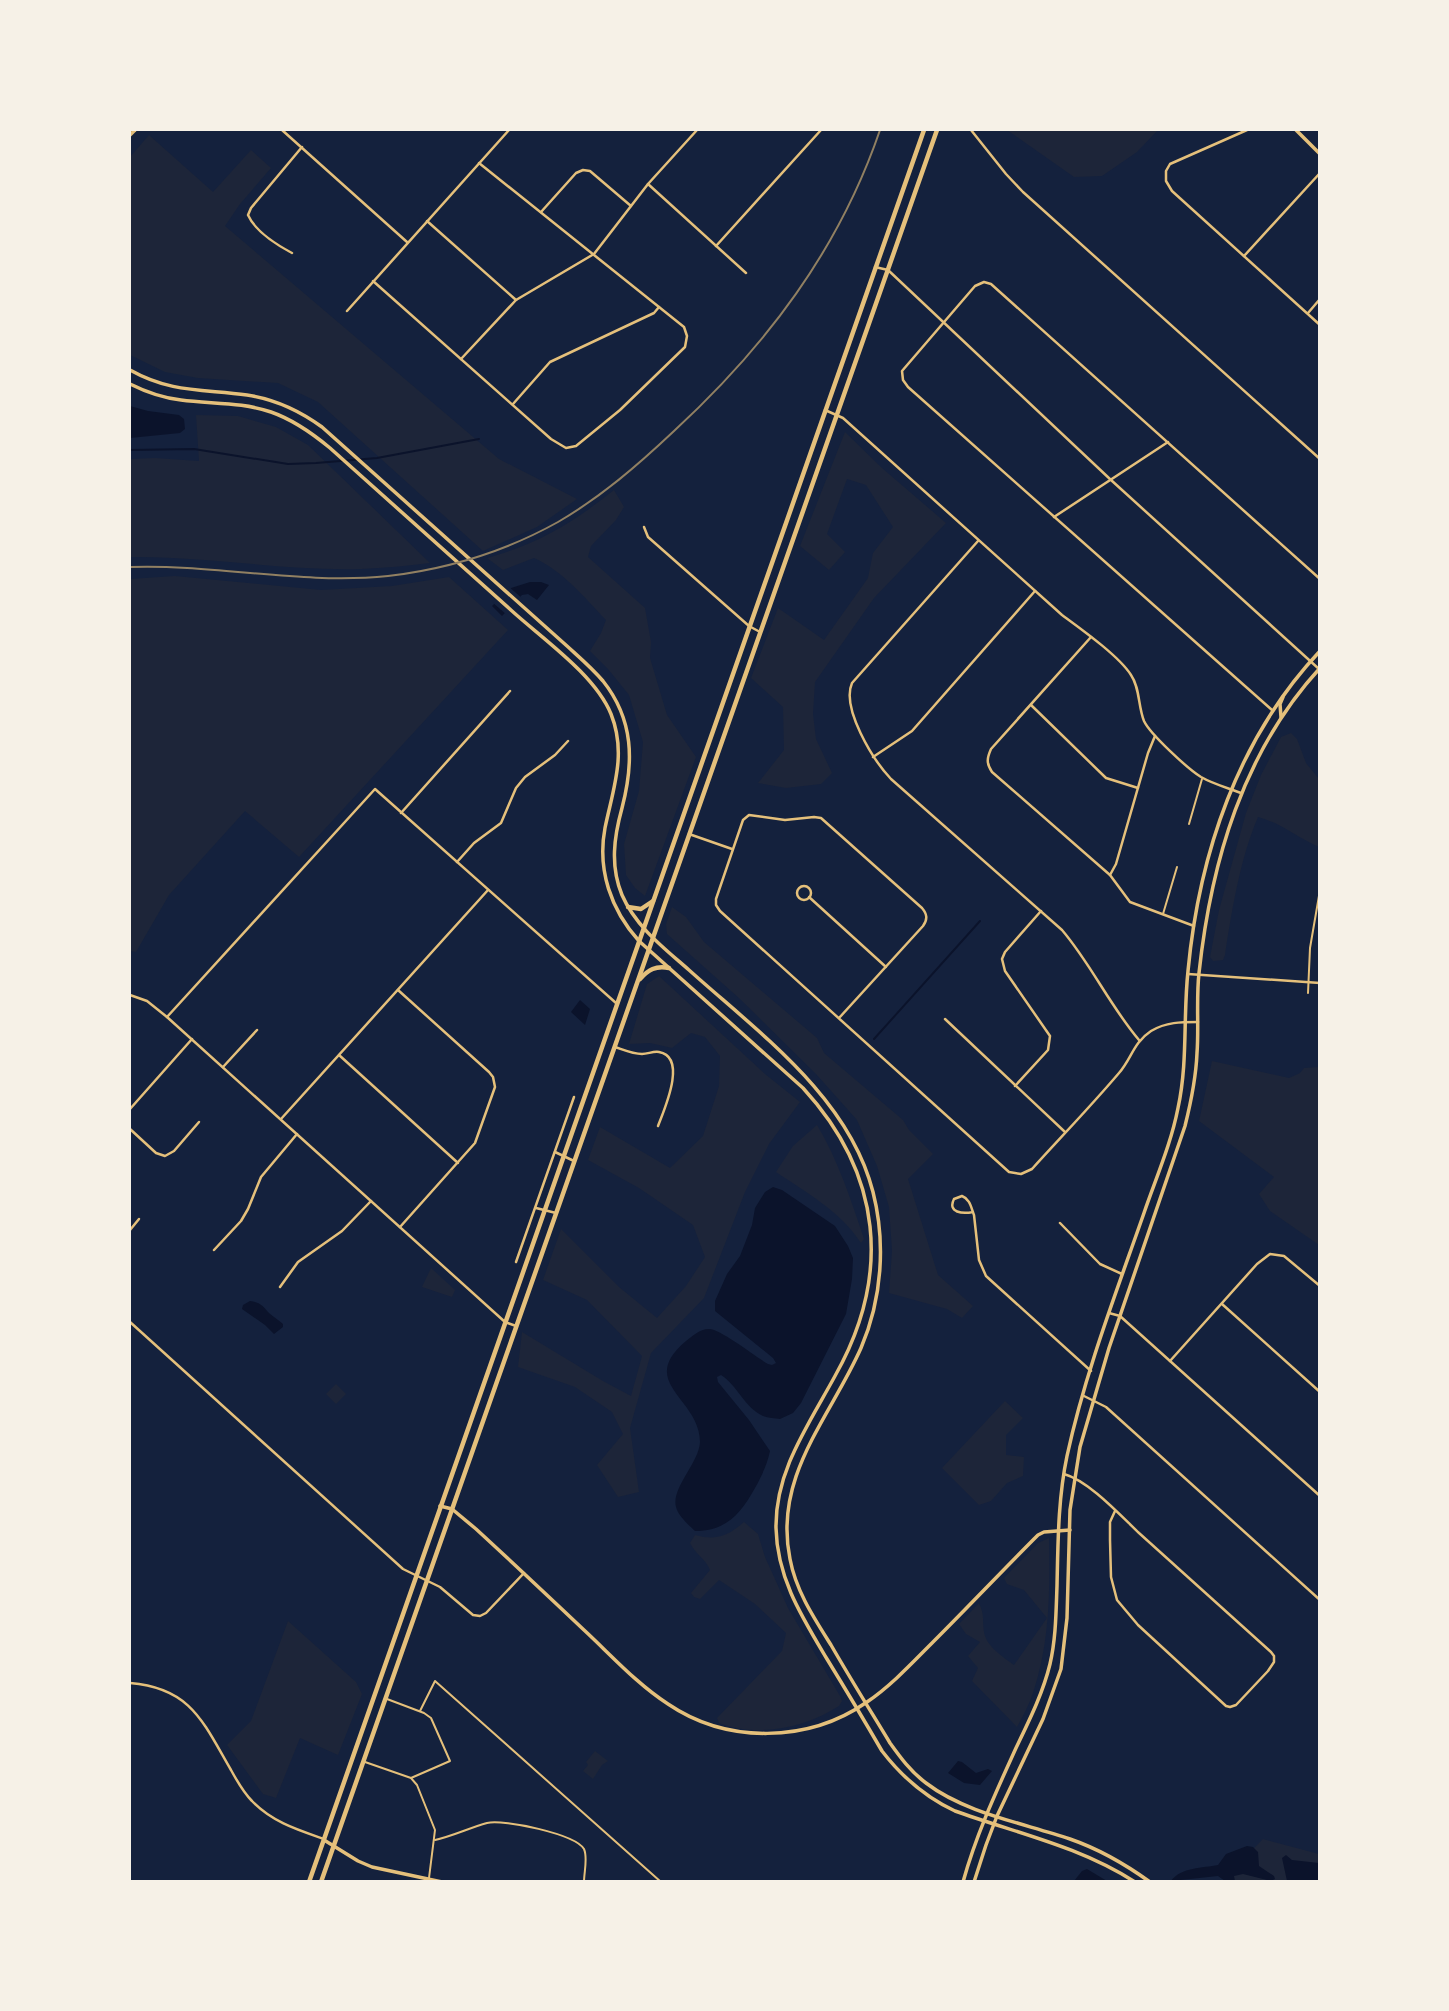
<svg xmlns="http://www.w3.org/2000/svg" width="1449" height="2011" font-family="'Space Grotesk',sans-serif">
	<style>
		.green { fill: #1d2539 }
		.water { fill: #0b132b }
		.pier { fill: #14213d }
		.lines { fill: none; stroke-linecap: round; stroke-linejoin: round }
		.stream { stroke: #0b132b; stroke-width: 2 }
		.service { stroke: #e5c07b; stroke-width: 2 }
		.minor { stroke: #e5c07b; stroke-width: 2.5 }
		.tertiary { stroke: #e5c07b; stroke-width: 3.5 }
		.secondary { stroke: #e5c07b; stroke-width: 3.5 }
		.primary { stroke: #e5c07b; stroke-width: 4.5 }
		.rail { stroke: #918062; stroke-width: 2 }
	</style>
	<rect width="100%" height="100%" fill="#14213d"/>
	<g class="green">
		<polygon points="1007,130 1156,130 1157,131 1137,152 1102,176 1074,177"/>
		<polygon points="149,135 213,192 251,150 271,168 240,204 225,226 499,459 577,499 537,527 483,551 318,402 278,383 198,378 165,372 130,355 130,157"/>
		<path d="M196 415 238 416 276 427 308 445 430 563C407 566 384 568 361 569 283 571 207 556 130 557V459L155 458 199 461Z"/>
		<polygon points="845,432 882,468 946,523 874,598 815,682 813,714 816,739 832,773 821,784 786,788 758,783 784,750 783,707 751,678 778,608 824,640 868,578 873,553 893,527 866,485 847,479 827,534 845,552 829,570 800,546"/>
		<path d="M614 490 624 507 616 520 591 546 588 557 645 608 651 642 650 658 667 715 696 757 645 896 635 888 626 875 624 844 639 791 643 742 629 695 608 669 590 651 601 633 606 620C584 597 563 571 534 558L503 570 487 558C540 543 571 524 614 490Z"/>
		<polygon points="175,576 321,590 392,586 449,577 508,630 299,857 245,811 169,895 136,952 130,951 130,579"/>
		<path d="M1291 733 1297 739 1306 763 1319 779V847C1298 838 1281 823 1258 817 1240 859 1232 910 1225 955L1223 960 1213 961 1210 957 1219 910 1246 813 1261 775 1281 737Z"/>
		<polygon points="672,907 686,917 704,942 817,1038 824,1053 903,1120 909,1130 933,1154 908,1179 938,1275 973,1306 962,1318 947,1309 889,1293 892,1251 889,1207 877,1166 857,1120 816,1074 740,999 667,934 666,924"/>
		<polygon points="659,976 765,1074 800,1102 769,1144 745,1192 704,1298 651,1353 630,1428 639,1492 618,1497 597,1465 623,1434 612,1412 575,1387 518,1367 522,1332 603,1381 631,1396 642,1356 587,1300 543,1280 561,1229 619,1287 657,1318 686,1286 705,1257 693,1225 639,1188 588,1160 600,1127 670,1168 703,1136 719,1086 720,1056 705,1037 691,1033 672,1048 650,1043 629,1044 647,984"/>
		<polygon points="1212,1061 1289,1078 1300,1073 1304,1068 1319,1067 1319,1245 1270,1211 1259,1194 1274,1177 1199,1121"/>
		<path d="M817 1125C838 1160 851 1200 864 1239L861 1243C840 1211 807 1193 776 1172L793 1146Z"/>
		<polygon points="431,1268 455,1290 452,1297 422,1287"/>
		<polygon points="336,1384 346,1394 336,1404 326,1394"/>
		<polygon points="1005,1401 1023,1418 1006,1435 1006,1455 1024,1457 1023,1476 1007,1483 991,1501 979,1505 942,1468"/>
		<path d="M744 1522 758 1534 765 1557 788 1608 840 1696 842 1701 839 1706C805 1728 758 1738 719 1723L717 1718 782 1651 786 1633 755 1604 719 1580 700 1599 694 1597 691 1593 710 1570C706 1559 695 1554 690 1543L695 1535C716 1541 728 1536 744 1522Z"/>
		<path d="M1049 1538C1050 1591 1050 1642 1033 1693 1029 1705 1023 1716 1017 1727L972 1681 978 1668 968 1656 980 1642 966 1634 959 1624 979 1603C985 1616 982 1619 984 1632 986 1646 1003 1657 1014 1665L1047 1618 1024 1590 1007 1584 1004 1578 1038 1543Z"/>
		<polygon points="288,1621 356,1682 362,1694 338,1755 300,1738 276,1798 263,1794 227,1745 251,1721"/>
		<polygon points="595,1751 608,1761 602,1765 593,1779 583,1771 588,1765 586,1762"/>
		<polygon points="1263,1839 1319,1854 1319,1881 1221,1882"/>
	</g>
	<g class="water">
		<polygon points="130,406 148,411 179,415 184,419 185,429 180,433 130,438"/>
		<polygon points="530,582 541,582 549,585 537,600 528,594 522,595 502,616 492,606 511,588"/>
		<polygon points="580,1000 590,1009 585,1025 571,1012"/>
		<path d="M773 1187 782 1190 835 1226 848 1246 853 1258 852 1279 846 1314 801 1403 793 1413 780 1419C775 1418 768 1418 763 1416 745 1408 737 1385 721 1375L717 1377 718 1382 749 1420 770 1451C767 1465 762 1475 755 1488 741 1513 727 1531 695 1531 689 1525 678 1516 676 1507 671 1488 699 1463 700 1442 700 1398 636 1383 686 1341 693 1336 699 1329 709 1329 719 1328 756 1357 768 1364L772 1365 776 1363 773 1358 715 1311V1301L727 1274 740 1256 752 1225 755 1208 765 1192Z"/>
		<path d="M250 1301C260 1302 263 1306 269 1313 273 1317 279 1320 283 1324V1327L274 1334 265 1325 242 1309 243 1305Z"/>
		<polygon points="958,1761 962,1762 976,1773 988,1769 992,1771 980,1785 964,1783 948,1773"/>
		<path d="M1247 1846 1253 1847 1258 1852 1259 1866 1274 1876 1275 1879 1271 1881 1243 1874 1234 1876 1235 1881H1225L1218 1876 1171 1881C1181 1867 1203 1868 1218 1865L1226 1854Z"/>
		<polygon points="1286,1855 1292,1860 1319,1863 1319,1881 1287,1881 1282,1858"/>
		<polygon points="1087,1869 1107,1881 1074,1881 1082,1871"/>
	</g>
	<polygon class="pier" points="508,586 523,599 507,615 492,602"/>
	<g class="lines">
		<g class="stream">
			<polyline points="130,450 194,449 288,464 316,463 377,458 479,439"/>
			<polyline points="874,1039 980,921"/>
		</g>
		<g class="service">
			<polyline points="1189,824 1202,779"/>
			<polyline points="1163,914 1177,867"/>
			<polyline points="1308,993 1310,948 1320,890"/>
			<polyline points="387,1699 424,1713 431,1718 450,1761 411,1778"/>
			<polyline points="420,1711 435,1681 661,1882"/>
			<polyline points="365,1762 411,1778 417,1785 435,1830 429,1878"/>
			<path d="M435 1840C453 1836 469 1828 487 1823 504 1819 575 1834 584 1849 588 1858 584 1872 584 1882"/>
		</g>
		<g class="minor">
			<polyline points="282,130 407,242"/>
			<polyline points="971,130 1006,174 1023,192 1320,459"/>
			<polyline points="1247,130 1170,164 1166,171 1166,181 1172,191 1320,325"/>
			<polyline points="648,184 746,273"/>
			<polyline points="541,212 576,173 583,170 590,171 631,206"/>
			<polyline points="427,221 516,300"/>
			<polyline points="716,246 821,130"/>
			<path d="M292 253C277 245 255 231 248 215L251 208 302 147"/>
			<polyline points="1244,256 1320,173"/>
			<polyline points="875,267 888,270 1111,480 1319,669"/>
			<polyline points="373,281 551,439 566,448 576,446 620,410 685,347 687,336 684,327 479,163"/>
			<polyline points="347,311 509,130"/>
			<polyline points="1308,313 1320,299"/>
			<polyline points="461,359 516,300 594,254 648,184 697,130"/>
			<polyline points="513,404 550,362 654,313 659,307"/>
			<path d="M825 410 843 418 1062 615C1081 629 1119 656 1131 675 1140 688 1138 706 1144 721 1150 734 1188 769 1201 777 1213 784 1228 788 1241 793"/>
			<polyline points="1054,517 1168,442"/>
			<polyline points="644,527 648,537 749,626 760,632"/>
			<path d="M978 541 852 683C841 708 873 760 891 779L1062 930C1091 964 1110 1006 1139 1040"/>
			<path d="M1091 637 991 749C987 758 986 763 992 772L1110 875 1130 902 1194 926"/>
			<polyline points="1031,705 1106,778 1138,788"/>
			<polyline points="1272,710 908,387 903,380 902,371 975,286 984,282 991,284 1320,579"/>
			<polyline points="873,757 912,731 1035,591"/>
			<polyline points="401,813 510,691"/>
			<polyline points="689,834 732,849"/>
			<polyline points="457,862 474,843 501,823 516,788 525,777 555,755 568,741"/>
			<polyline points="1110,875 1116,864 1148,753 1155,736"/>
			<circle cx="804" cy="893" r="7"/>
			<polyline points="809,897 886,967"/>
			<polyline points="1188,974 1320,983"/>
			<polyline points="398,990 489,1072 493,1077 495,1087 475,1143 400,1227"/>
			<polyline points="130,995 147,1001 167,1017 505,1322 516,1326"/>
			<polyline points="167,1017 375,789 616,1003"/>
			<path d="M839 1018 923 926C928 919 927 914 922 908L821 818 814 817 785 820 749 815 743 820 716 899V905L720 911 1009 1172 1021 1174 1032 1169C1061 1137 1091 1106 1119 1073 1132 1058 1133 1043 1151 1031 1166 1022 1181 1022 1198 1022"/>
			<polyline points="945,1019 1065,1132"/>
			<path d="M615 1047C624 1050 633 1054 642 1054 648 1054 653 1051 659 1052 688 1057 664 1110 658 1126"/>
			<polyline points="339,1055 458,1163"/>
			<polyline points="223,1067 257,1030"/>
			<polyline points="1015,1086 1048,1050 1050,1036 1005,971 1002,959 1005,952 1041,911"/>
			<polyline points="130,1109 192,1039"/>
			<polyline points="281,1119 488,890"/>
			<polyline points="130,1129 156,1153 165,1156 174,1151 199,1122"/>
			<polyline points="555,1152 574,1161"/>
			<polyline points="536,1208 556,1213"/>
			<path d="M973 1212C963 1214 947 1213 954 1199L962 1196C970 1199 971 1207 974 1215L979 1260 986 1276 1091 1371"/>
			<polyline points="1060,1223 1100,1264 1122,1274"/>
			<polyline points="130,1230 139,1219"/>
			<polyline points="214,1250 241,1221 248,1209 261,1177 297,1134"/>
			<polyline points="516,1262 574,1097"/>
			<polyline points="280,1287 298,1262 342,1231 371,1201"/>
			<polyline points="1222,1304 1320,1392"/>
			<polyline points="1109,1313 1120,1316 1320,1496"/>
			<polyline points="130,1322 403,1569 440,1587 473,1615 480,1616 486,1613 524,1573"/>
			<polyline points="1170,1361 1257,1264 1270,1254 1284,1256 1320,1286"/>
			<polyline points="1084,1396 1106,1407 1320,1600"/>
			<path d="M1064 1474C1089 1481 1120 1515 1139 1533 1183 1573 1227 1612 1271 1652L1274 1656V1662L1268 1671 1236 1705 1230 1707 1226 1706 1138 1625 1117 1600 1111 1577 1110 1540V1522L1115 1511"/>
			<path d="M130 1683C191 1688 203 1722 231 1770 237 1781 243 1792 252 1801 272 1822 298 1830 324 1839"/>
		</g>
		<g class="tertiary">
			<polyline points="1281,717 1280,704 1283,697"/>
			<path d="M440 1506 452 1509 476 1529C512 1562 548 1596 584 1630 611 1655 637 1684 668 1704 727 1744 808 1743 867 1702 892 1685 913 1662 934 1641 969 1606 1003 1570 1038 1535L1044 1532 1070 1530"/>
			<polyline points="324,1840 358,1861 372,1867 442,1882"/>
			<path d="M963 1882C976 1835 996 1792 1016 1748 1029 1721 1043 1693 1050 1664 1056 1638 1056 1612 1057 1586 1058 1542 1058 1499 1067 1456 1085 1373 1116 1293 1144 1213 1156 1178 1171 1144 1178 1108 1188 1062 1183 1017 1188 971 1199 854 1238 738 1320 651"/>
			<path d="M974 1882 986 1845 997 1816 1043 1719 1061 1669 1067 1618 1070 1510 1080 1447 1109 1348 1185 1126C1191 1102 1196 1078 1197 1053 1199 1027 1196 1000 1199 973 1211 862 1243 752 1320 668"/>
		</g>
		<g class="secondary">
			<polyline points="1296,130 1320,154"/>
			<polyline points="130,135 135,130"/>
			<path d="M130 370C171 393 202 389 247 395 274 399 300 411 322 427L567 646C579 657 592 668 603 681 634 720 634 762 622 808 614 837 610 866 622 895 636 927 664 948 689 970 759 1033 849 1097 873 1192 886 1243 882 1299 861 1348 830 1418 773 1476 790 1559 796 1591 814 1618 831 1645 850 1678 870 1710 890 1743 900 1757 911 1772 926 1783 965 1813 1023 1823 1070 1839 1099 1849 1125 1864 1150 1882"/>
			<path d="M130 384C146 392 163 398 181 400 211 404 242 402 271 412 294 420 312 433 330 448 391 503 452 557 512 611 544 640 595 675 611 714 627 754 613 789 605 828 597 870 611 910 639 941L803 1088C882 1174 892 1275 835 1376 809 1424 775 1471 776 1528 777 1578 802 1617 827 1659 846 1690 864 1720 882 1751 902 1777 925 1797 955 1811 1016 1833 1079 1846 1135 1882"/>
		</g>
		<g class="primary">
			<polyline points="628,907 641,909 653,901"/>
			<path d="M640 979C648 970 656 965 669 968"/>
			<polyline points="309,1882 924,130"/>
			<polyline points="321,1882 937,130"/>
		</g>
		<path class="rail" d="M130 567C216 564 301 585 388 576 447 569 506 551 558 522 601 497 638 465 674 431 766 346 839 250 880 130"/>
	</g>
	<rect width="1449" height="2011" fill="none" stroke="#f6f1e7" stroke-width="262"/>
</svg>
